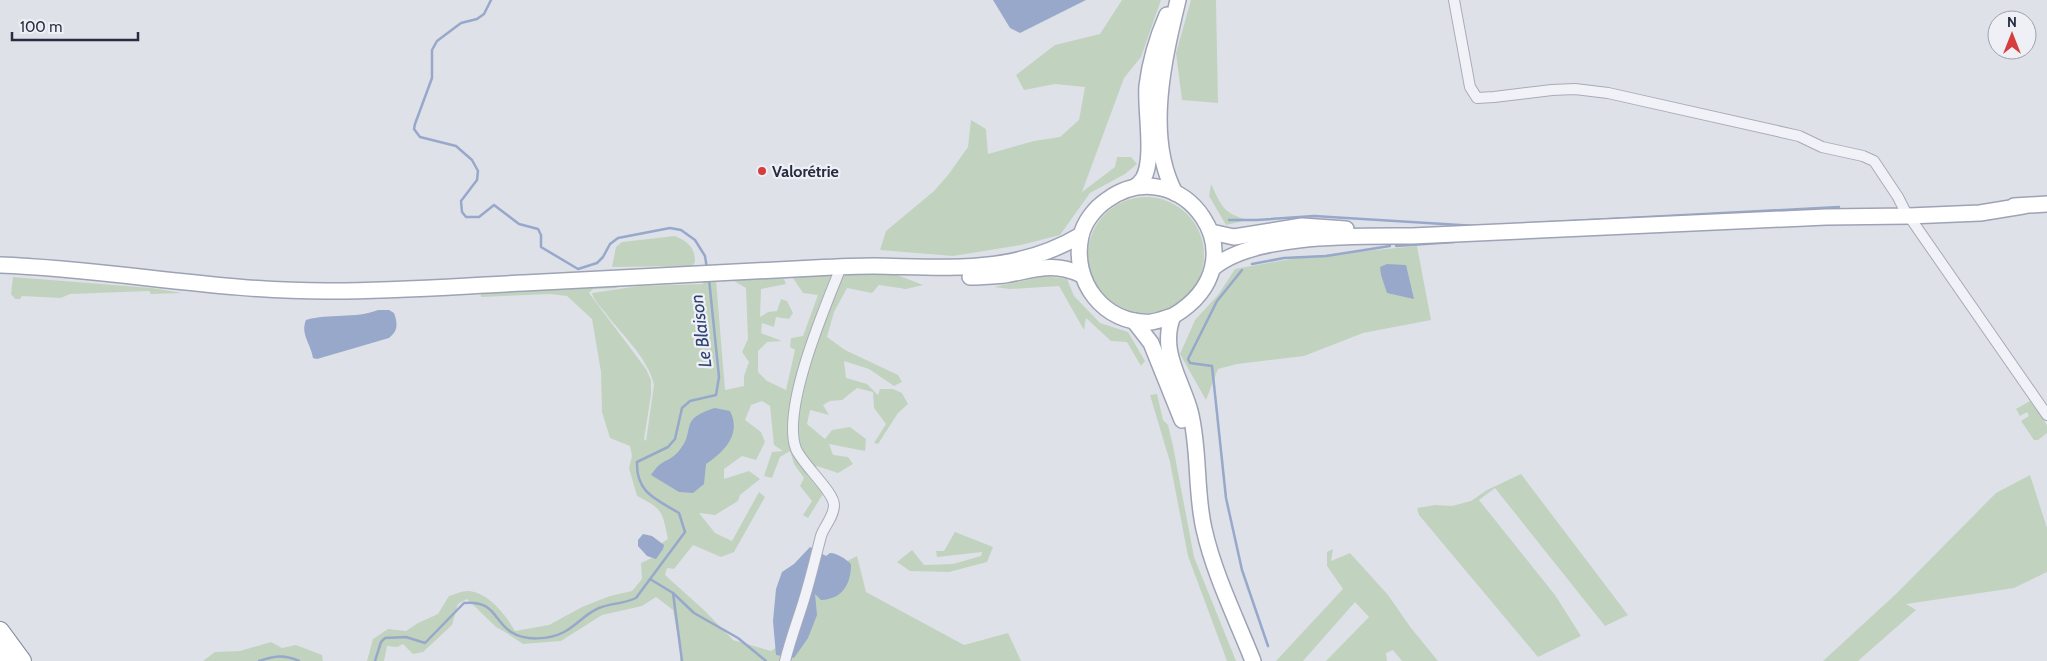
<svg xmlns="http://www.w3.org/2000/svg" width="2047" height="661" font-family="Cabin,sans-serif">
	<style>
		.green { fill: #c1d3bf }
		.water { fill: #97a8cb }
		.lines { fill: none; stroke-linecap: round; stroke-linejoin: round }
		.stream { stroke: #97a8cb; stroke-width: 2.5 }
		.minor-casing { stroke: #a8abb7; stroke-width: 12 }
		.primary-casing { stroke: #9da3b5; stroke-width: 18 }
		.motorway-casing { stroke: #858ba0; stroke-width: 20 }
		.minor { stroke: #f1f2f7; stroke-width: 10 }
		.primary { stroke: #fff; stroke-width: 15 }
		.motorway { stroke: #fff; stroke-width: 18 }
		.poi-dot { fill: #d53e3c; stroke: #eef0f6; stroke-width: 2 }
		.labels { text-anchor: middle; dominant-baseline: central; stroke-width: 4.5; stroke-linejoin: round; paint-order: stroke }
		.poi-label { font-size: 16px; font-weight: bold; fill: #272c41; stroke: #eef0f6; text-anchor: start }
		.water-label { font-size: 18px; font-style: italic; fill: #2f4377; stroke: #eef0f6 }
	</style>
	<rect width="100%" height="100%" fill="#dfe1e9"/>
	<g class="green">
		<polygon points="1122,0 1161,0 1141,57 1124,78 1082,192 1115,167 1117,157 1131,157 1137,164 1125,174 1090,193 1060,235 1021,245 953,256 880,250 886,231 934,191 948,175 968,147 971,120 986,129 988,154 1034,141 1060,137 1079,120 1085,87 1055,84 1024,90 1016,75 1055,45 1100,34"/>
		<polygon points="1191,0 1216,0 1218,103 1182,100 1176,53"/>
		<path d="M1211 184C1222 207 1223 213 1248 220L1226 225 1209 196Z"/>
		<circle cx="1146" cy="255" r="58"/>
		<path d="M675 236C688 242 695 247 695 262L692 266 612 267 616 247 622 242Z"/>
		<polygon points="1417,246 1431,320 1363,333 1304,356 1237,364 1218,369 1206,400 1180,354 1195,320 1218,295 1235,269 1302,257"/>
		<path d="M797 273H892L923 285 906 289 879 285 872 293 847 288 834 312 827 337 845 350 898 375 902 382 894 386 869 369 844 361 846 378 867 384 878 395 880 389H893L902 393 908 404 898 413 878 444 874 443 886 424 874 408 873 392 857 388 842 400 830 401 823 405 829 415 810 410 807 424 825 439 832 430 850 427 866 439 865 451 829 444 833 455 848 457 853 464 838 473 817 466 807 475 823 494 808 518 803 515 812 501 800 486 804 478 794 464 790 451 780 457 772 478 764 476 772 452 783 451 774 445 770 406 762 401 751 405 745 420 761 432 765 442 756 460 742 456 724 469V479L749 471 760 479 740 495 738 501 715 515 699 513 715 533 732 541 759 492 765 497 734 552 721 557 693 545 674 569 667 568 665 575 705 611 733 640 771 651 806 628 814 593 851 564 847 561 857 556 866 592 964 645 1008 633 1021 661H680L681 653 673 610 656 597 642 606 602 615 561 641 523 644 505 632 496 627 467 599 458 604 452 625 423 652 413 654 403 644 397 647 387 646 384 661H367L373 639 388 629 406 631 418 623 438 614 449 596C455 594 462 591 468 591 488 592 506 615 515 631L549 625 582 607 610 596 632 591 642 579 641 563 654 557 655 547 668 539C662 511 663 509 637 496L629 468 632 456 630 446 610 438 602 412 601 372 592 319 567 296 550 294 481 297 480 289 614 284 617 288 593 289 589 293 646 369 651 380V395L644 439 646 441 654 385C648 358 623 336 607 315 602 308 594 301 592 293L639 286 703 284V280H716L725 390 744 386V376L749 362 742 352 748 339 746 288 734 281 743 277 784 279 786 284 761 289 760 317 768 312 777 311 781 299 787 301 793 313 789 319 776 317 774 327 762 323 761 333 782 341 767 342 758 351V372L767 381 786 390 795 350 790 347 791 338 803 336 818 295 803 293 793 278Z"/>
		<polygon points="1046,276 1067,279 1074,296 1100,323 1128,332 1145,361 1141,366 1127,342 1111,341 1086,318 1084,330 1059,286 1010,289 994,287"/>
		<polygon points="13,277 152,288 182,293 151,294 149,291 70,294 61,298 22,296 20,299 15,299 11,294"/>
		<polygon points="1157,394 1163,420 1168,425 1173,446 1194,557 1236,661 1227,661 1188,556 1170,462 1150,395"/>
		<polygon points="2030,401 2047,425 2047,433 2038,440 2034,440 2021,421 2029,416 2027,412 2020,416 2016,409"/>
		<polygon points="1521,474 1628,615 1605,626 1495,488 1479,500 1555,595 1581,636 1538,657 1419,515 1417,508 1435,505 1452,506 1471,501 1487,490"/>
		<polygon points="2030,475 2047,528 2047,572 2014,588 1906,604 1916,610 1858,661 1823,661 1896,594 1996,493"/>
		<polygon points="955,532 993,547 987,562 949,572 910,571 897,562 912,550 924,565 953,564 981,556 982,552 937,557 936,551 944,551"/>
		<polygon points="1333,549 1331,561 1350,553 1388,595 1411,628 1438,661 1402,661 1393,650 1386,653 1387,661 1326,661 1369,617 1355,602 1303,661 1276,661 1343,589 1327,566 1327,552"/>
		<polygon points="271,642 282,648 296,645 322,655 323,661 203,661 215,652 240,651"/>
	</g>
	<g class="water">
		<polygon points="993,0 1086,0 1020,33 1010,28"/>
		<polygon points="1387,264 1406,265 1414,299 1387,293 1381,275 1380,267"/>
		<path d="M378 310H389L394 313C398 324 398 331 389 338L317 359 313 358C311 344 300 334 306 320 329 313 355 319 378 310Z"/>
		<path d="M715 408 730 411C742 434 724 452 706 464L704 484 693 493 679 492 651 475C653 472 656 468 658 466 665 460 672 459 678 452 698 430 676 420 715 408Z"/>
		<polygon points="643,534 652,536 664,545 663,549 656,559 647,556 638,546 638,540"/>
		<path d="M810 547 826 556 830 553C837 553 846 559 851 564 851 585 842 599 821 600L815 594 817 615 808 638 794 658 776 655 773 621 776 589 782 572 794 564Z"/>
	</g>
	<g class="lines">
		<g class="stream">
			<polyline points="491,0 484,14 477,19 461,23 437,41 432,50 432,78 415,124 414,129 420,137 456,146 472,160 478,171 477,180 461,201 462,212 466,217 479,217 494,205 519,224 538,229 541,235 541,247 578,269 597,263 603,257 610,244 618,238 670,228 681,230 695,240 705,256 707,269"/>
			<polyline points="1229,220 1257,220 1314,216 1476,226 1839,207"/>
			<polyline points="1396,246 1454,242"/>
			<polyline points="1252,264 1284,258 1326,256 1390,246"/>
			<polyline points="1242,270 1217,301 1188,359 1190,363 1212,366 1226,498 1242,570 1268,646"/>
			<polyline points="650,579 673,593 682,661"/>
			<polyline points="673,593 694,613 738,638 766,661"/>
			<path d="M259 661C274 656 284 654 299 661"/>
			<path d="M375 661 381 642 385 638 406 637 425 643 464 603C495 600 493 620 511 632 525 641 549 640 564 632 576 626 586 613 599 608 611 603 624 604 636 598L685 532 679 513C656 499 636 493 637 462L668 447 675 439 682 408 690 401 716 395 719 377 709 279"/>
		</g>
		<g class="minor-casing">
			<g id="minor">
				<polyline points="1454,0 1470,87 1477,98 1494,97 1552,90 1575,89 1608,93 1799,136 1822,147 1863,156 1874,161 1898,197 1904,209 2047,415"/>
				<path d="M785 661C790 641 797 622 803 603 810 581 815 559 821 536 824 526 834 517 834 505 834 492 803 465 796 449 781 409 825 307 841 267"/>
			</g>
		</g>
		<g class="primary-casing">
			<g id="primary">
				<path d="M1135 187C1138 185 1141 182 1143 179 1155 159 1145 110 1147 86 1150 61 1157 38 1167 15"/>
				<path d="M1175 193C1145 137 1164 58 1178 0"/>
				<polyline points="2014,206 2047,204"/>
				<polyline points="1211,232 1234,237 1302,226 1346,229"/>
				<path d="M0 265C111 269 221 292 333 291 396 291 460 286 524 283 620 278 717 273 814 268 834 267 854 266 874 266 948 267 1014 275 1081 235"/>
				<path d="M1213 268C1254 233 1359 236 1412 236L1826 217 1909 216 1980 213 2023 206"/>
				<path d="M970 277C982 277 993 276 1005 275 1034 270 1053 261 1082 275"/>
				<path d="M1173 316C1166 318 1159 321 1151 322 1104 325 1071 281 1081 236 1084 222 1095 208 1107 200 1180 147 1267 260 1173 316 1159 350 1181 379 1190 411 1200 450 1195 490 1204 529 1214 574 1236 618 1253 661"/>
				<polyline points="1134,321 1151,343 1182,420"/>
			</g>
		</g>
		<g class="motorway-casing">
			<g id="motorway">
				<polyline points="0,631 22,661"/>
				<polyline points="0,653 6,661"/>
			</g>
		</g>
		<use href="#minor" class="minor"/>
		<use href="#primary" class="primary"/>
		<use href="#motorway" class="motorway"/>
	</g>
	<circle class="poi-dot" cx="762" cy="171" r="5"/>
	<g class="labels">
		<g class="poi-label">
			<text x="772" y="171">Valorétrie</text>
		</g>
		<g class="water-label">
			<text transform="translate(701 331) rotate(-97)">Le Blaison</text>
		</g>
	</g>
	<g transform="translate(2012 35)"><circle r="24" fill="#eef0f6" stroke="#9ea2ae"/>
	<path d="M0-4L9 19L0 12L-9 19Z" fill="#d53e3c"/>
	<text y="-8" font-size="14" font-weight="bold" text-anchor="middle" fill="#272c41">N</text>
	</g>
	<path d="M12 32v8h126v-8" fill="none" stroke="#272c41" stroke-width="2.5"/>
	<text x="20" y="32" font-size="15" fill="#272c41" stroke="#eef0f6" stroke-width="4" paint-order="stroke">100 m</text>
</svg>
